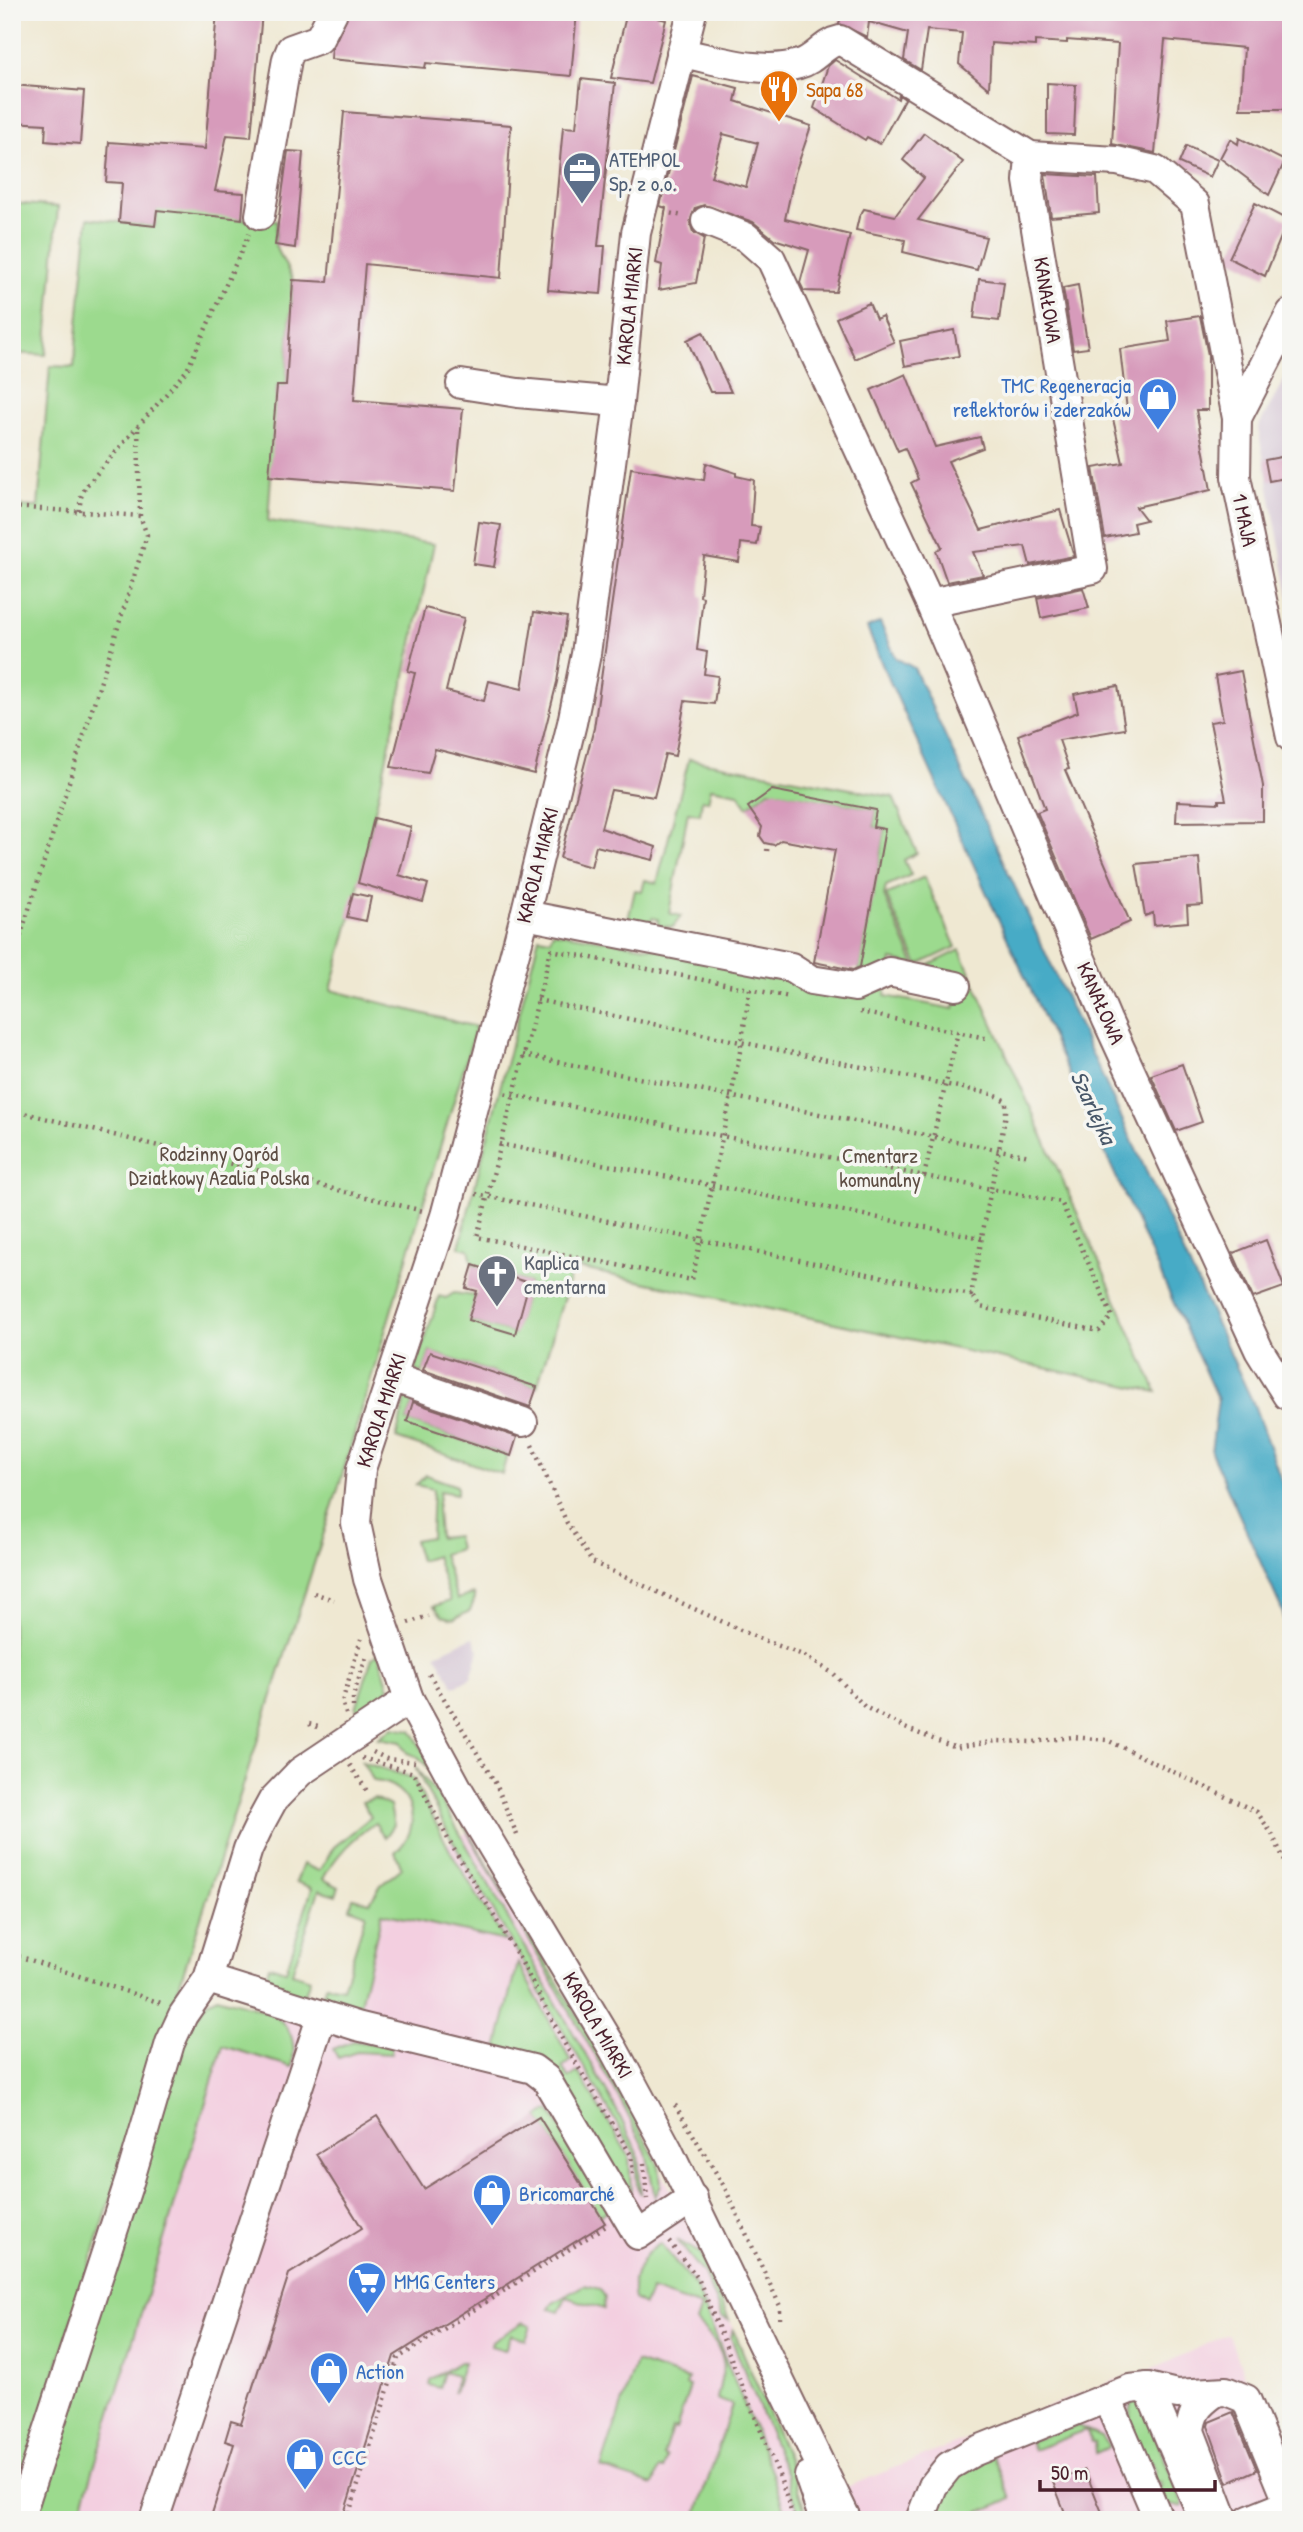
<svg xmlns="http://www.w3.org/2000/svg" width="1303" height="2532" font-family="'Patrick Hand',sans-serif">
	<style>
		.built { fill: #f3cfe0 }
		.industrial { fill: #cfbdcf }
		.green { fill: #9cda8e; stroke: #737c5c; stroke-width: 2 }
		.water { fill: #46abc6; stroke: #486578; stroke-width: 2 }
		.building { fill: #d79bbb; fill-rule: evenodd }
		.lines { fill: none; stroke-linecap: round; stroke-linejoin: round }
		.minor-casing { stroke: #846565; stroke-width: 32 }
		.path { stroke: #846565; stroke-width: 4.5; stroke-dasharray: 2 5; stroke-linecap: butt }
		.minor { stroke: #fff; stroke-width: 28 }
		.labels { text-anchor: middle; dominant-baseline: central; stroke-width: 7; stroke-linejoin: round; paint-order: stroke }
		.food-label { font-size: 21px; fill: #c56008; stroke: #f6f6f2; text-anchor: start }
		.service-label { font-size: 21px; fill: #4e5e75; stroke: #f6f6f2; text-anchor: start }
		.street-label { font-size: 21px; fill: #4a1f2b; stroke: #f6f6f2 }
		.shop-label { font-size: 21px; fill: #366cbe; stroke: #f6f6f2; text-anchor: start }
		.park-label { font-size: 21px; fill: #5e4e44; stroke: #f6f6f2 }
		.worship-label { font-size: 21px; fill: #5b616d; stroke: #f6f6f2; text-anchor: start }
		.water-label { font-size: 23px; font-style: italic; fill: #485769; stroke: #f6f6f2 }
	</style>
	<rect width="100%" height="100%" fill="#f6f6f2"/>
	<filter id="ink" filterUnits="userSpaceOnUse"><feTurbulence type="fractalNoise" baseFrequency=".0143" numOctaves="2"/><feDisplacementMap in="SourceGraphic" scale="14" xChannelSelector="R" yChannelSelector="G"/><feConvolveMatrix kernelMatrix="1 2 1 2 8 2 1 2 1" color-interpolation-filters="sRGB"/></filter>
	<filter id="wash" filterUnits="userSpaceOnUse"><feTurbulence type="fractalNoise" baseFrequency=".00686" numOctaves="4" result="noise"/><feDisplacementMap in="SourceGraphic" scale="28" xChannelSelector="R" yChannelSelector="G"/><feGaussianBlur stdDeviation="1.57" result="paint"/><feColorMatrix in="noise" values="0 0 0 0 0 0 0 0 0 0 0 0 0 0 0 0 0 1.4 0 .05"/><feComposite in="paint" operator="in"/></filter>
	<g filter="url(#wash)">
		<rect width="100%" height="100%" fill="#efe8d2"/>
		<g class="built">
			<polygon points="470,1831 608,2067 698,2244 790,2464 808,2520 28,2520 212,1999 217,1997 334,2031 374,1900 407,1867"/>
			<polygon points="1228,2334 1286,2477 1291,2476 1291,2520 853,2520 839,2490 1113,2381 1155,2368"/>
		</g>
		<g class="industrial">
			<polygon points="1291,366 1291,607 1258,428"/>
			<polygon points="473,1637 479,1651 471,1678 454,1687 436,1654"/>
		</g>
		<g class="green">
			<polygon points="159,186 241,219 277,221 275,245 293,280 286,386 277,386 268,521 434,544 357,892 331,990 476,1027 338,1489 12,2508 12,506 38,507 50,366 74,367 88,218 155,226"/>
			<polygon points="12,203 58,207 46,355 12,353"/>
			<polygon points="689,759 893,797 917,853 904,860 911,875 886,886 884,896 915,965 892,960 885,996 954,1009 960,974 925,967 960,950 1157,1392 573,1267 537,1387 430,1352 422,1374 418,1372 416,1368 439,1296 446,1298 454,1293 476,1296 469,1320 514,1334 529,1283 473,1265 469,1249 459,1247 539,937 550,939 553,932 857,980 885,829 873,827 876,810 769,790 748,807 738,793 711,788 708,801 702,800 700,814 688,812 669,913 681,916 673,927 658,926 658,919 652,918 650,924 628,920 635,890 642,891 645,880 657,883"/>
			<polygon points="924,877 956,947 918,965 886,895"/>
			<polygon points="410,1396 415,1398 407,1421 507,1455 502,1474 396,1438 406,1398"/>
			<polygon points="426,1475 457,1486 457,1494 440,1491 437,1509 439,1538 456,1536 459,1549 443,1554 457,1599 474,1594 475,1598 470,1611 453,1619 442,1616 434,1606 450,1601 436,1556 420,1561 414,1540 431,1537 433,1489 416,1485"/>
			<polygon points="378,1653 389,1688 382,1701 361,1715 356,1708 372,1658"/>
			<polygon points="393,1727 411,1730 447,1791 442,1789 425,1764 418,1757 407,1753 401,1742 378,1738"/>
			<path d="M362 1762 413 1778 449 1849 505 1941 382 1913 357 2016 320 2001 326 1985 343 1988 366 1914 350 1908 353 1898 370 1902 381 1885 402 1868 395 1852C425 1828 413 1784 374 1781Z"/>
			<polygon points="415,1767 441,1800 614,2105 638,2153 641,2194 637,2187 635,2155 451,1838"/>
			<path d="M374 1798 390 1806 394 1825 385 1838 375 1823C352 1838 336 1855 323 1879L339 1887 336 1895 319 1890 292 1973 310 1979 304 1997 264 1983 269 1966 286 1971 312 1888 296 1882 303 1864 319 1871 334 1847 371 1817 362 1802Z"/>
			<polygon points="452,1805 608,2067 659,2166 661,2185 655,2197 646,2152 621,2101"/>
			<polygon points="518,1963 571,2061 562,2067 569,2078 578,2072 629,2156 631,2191 624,2194 553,2072 497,2049"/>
			<path d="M217 1997C258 2009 303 2012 292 2067L223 2046 78 2520H28L177 2046 207 2002Z"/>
			<polygon points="353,2041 392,2046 391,2054 357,2052 338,2058 333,2049"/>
			<polygon points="550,2110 609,2209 600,2216 539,2117"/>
			<polygon points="677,2240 700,2253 729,2320 722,2317 704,2274"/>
			<path d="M660 2243 696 2287 771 2470 787 2520H695L732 2405 717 2399 724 2366 722 2356 715 2341 696 2322 701 2307 651 2290 644 2305 634 2299C629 2280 643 2252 660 2243Z"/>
			<polygon points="584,2285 600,2289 605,2297 604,2309 566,2297 559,2312 549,2309 553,2303"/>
			<polygon points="523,2322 531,2325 526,2340 511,2335 505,2350 491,2346 492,2342"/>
			<polygon points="733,2329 790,2464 808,2520 801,2520 786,2473 731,2338"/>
			<polygon points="460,2362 464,2362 454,2393 456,2376 444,2372 439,2388 429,2385 430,2380"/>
			<polygon points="636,2362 688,2379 686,2385 690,2386 676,2429 672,2428 663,2456 667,2457 663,2470 659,2469 653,2485 601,2468"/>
			<path d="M1140 2398 1183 2505 1181 2507 1169 2505 1155 2489 1162 2486 1160 2482 1153 2485V2474L1156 2472 1152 2462 1148 2463C1139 2443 1121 2420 1135 2399Z"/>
			<polygon points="1078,2426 1101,2436 1109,2447 1096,2453 1095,2442 1092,2442 1086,2430 1034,2450 1030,2441 1065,2428"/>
			<path d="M994 2456 1011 2499 959 2520H939C936 2483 967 2471 994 2456Z"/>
		</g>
		<polygon class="water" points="880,622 896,658 914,668 1254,1405 1291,1507 1291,1645 1282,1610 1211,1452 1218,1400 881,662 867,628"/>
		<g id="blocks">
			<g class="building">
				<polygon points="217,12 262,12 251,137 227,135 215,191 244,193 242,219 157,210 155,226 119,222 122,183 106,182 109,142 205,149"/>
				<polygon points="349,12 577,12 571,76 426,63 425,68 331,59 332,49"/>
				<polygon points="627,12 658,12 658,18 666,20 650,83 611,78"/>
				<polygon points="842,12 1291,13 1291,109 1240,109 1244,48 1165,40 1155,153 1112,144 1118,44 1067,40 1067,43 1035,41 1035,46 991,43 989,89 959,64 962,33 927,30 921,70 904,60 908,33 869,22 867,37 839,24"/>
				<polygon points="835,60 898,99 899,95 905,99 880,144 867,137 865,140 814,108 828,66"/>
				<path d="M693 76 738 88 735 101 811 126 795 173 785 219 850 235 836 292 804 291 800 283 809 250 774 239 753 222 704 205 695 208 690 223 693 232 704 238 696 283 659 290 662 265 656 263 666 208 660 206ZM723 134 758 143 746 187 711 177Z"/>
				<polygon points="581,79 615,83 598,246 605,246 601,294 548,290 563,127 576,128"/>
				<polygon points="1047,83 1076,85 1074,135 1047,134"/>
				<polygon points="12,85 84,91 80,144 45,141 46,124 12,122"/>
				<polygon points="344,112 511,125 501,278 365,264 354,400 463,409 455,491 269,476 277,386 286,386 293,280 328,282"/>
				<polygon points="924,133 963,162 918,220 986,237 977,270 903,252 905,240 856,230 859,217 864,209 895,216 924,178 903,160"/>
				<polygon points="1239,138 1285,161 1269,195 1220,158 1230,139 1238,144"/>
				<polygon points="1186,146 1218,160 1210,177 1179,163"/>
				<polygon points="288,151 303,152 295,248 275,245"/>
				<polygon points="1045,174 1097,177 1099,213 1051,217"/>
				<polygon points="1255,203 1288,220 1265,276 1229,258"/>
				<polygon points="979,279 1004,282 999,321 974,318"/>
				<polygon points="1078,285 1088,348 1073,350 1063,288"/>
				<polygon points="869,303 876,319 882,316 894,342 855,359 836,318"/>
				<polygon points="1200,316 1208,355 1208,410 1196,410 1211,490 1136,507 1146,520 1133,523 1135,532 1105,538 1093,468 1123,463 1111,410 1127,410 1120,349 1170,341 1167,321"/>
				<polygon points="954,330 959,356 905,366 900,341"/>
				<polygon points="703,332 731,392 710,392 687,340"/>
				<polygon points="906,374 935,447 980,437 983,448 948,461 981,530 1060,510 1074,556 1030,565 1025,546 973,552 983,575 947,582 936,551 942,547 911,483 918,479 905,448 898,451 871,390"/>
				<polygon points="1291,455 1291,477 1269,481 1265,460"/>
				<polygon points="706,463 736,473 736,476 754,480 751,526 760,527 757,545 741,543 739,562 704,556 700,596 703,597 697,650 707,652 704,674 718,676 714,704 685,701 675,756 665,754 654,797 611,790 601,828 656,847 653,860 596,846 591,867 560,858 594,728 631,468 704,480"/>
				<polygon points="479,522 501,525 494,567 473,564"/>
				<polygon points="1083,588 1089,608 1041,618 1037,598"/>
				<polygon points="425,608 464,618 446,691 484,701 489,681 522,689 534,612 567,617 557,682 534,774 435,749 428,773 391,767 415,673 408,671"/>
				<polygon points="1241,671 1263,786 1263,821 1176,822 1177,801 1219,803 1219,800 1226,800 1210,722 1223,720 1215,676"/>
				<polygon points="1118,686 1125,729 1059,740 1069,769 1065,770 1130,922 1091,939 1037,812 1045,809 1018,735 1078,712 1074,694"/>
				<polygon points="772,790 876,810 873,827 885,829 860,967 853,970 814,962 835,850 781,840 774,845 765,843 760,836 762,827 748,807"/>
				<polygon points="374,818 411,827 399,875 428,884 423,902 358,883"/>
				<polygon points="1199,858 1203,905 1187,906 1188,922 1154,925 1153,913 1145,916 1136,864"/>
				<polygon points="353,893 371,897 366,921 347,917"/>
				<polygon points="1182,1064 1202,1122 1176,1131 1151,1075"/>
				<polygon points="1266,1240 1284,1287 1253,1298 1233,1253"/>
				<polygon points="473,1265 529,1283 515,1334 468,1320 477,1291 466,1288"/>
				<polygon points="430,1352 537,1387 530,1407 423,1370"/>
				<polygon points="413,1402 517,1437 511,1456 407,1421"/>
				<polygon points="377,2116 424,2189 539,2117 605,2223 394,2356 342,2520 210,2520 234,2444 225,2441 231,2421 241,2424 289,2274 362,2228 316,2154"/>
				<polygon points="1233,2412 1257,2470 1228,2483 1208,2426 1209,2422"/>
				<polygon points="1085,2470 1105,2520 1068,2520 1053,2482"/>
			</g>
		</g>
	</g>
	<g filter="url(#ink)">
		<use href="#blocks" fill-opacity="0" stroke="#846565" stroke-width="2"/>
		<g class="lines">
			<g class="minor-casing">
				<g id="minor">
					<polyline points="692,12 636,233 619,402 586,654 572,723 525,915 445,1216 361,1469 356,1523 368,1579 409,1699 459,1791 614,2050 668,2150 847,2520"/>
					<path d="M681 53C719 60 760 75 799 64 815 60 824 43 840 40L1030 156 1117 161 1155 170 1195 204 1237 418"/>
					<polyline points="260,215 287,59 291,49 319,39 333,12"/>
					<polyline points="706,221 746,237 771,259 930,603 1107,1020 1259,1350 1287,1395"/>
					<polyline points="1291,313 1237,418 1236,477 1291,737"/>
					<polyline points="461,384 518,393 619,402"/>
					<polyline points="930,603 1093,569 1028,181 1030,156"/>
					<polyline points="525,915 791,967 811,980 855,987 889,972 956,986"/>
					<polyline points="391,1377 523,1422"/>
					<polyline points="208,1979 357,2026 533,2069 546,2079 638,2235 693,2198"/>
					<polyline points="1148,2387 1204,2520"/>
					<path d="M1213 2394C1198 2405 1192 2412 1190 2431L1224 2520"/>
					<polyline points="1107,2398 1130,2389 1148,2387 1177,2394 1226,2391 1246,2399 1289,2504 1249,2520"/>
					<polyline points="809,2476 824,2520"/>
					<polyline points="19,2520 130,2179 170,2043 183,2015 208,1979 248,1849 261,1822 273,1800 300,1772 409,1699"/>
					<polyline points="154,2520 322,2015"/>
					<polyline points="920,2520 933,2486 949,2466 973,2452 1107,2398 1159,2520"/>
				</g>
			</g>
			<g class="path">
				<polyline points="664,212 683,216"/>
				<polyline points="12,507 140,516"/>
				<polyline points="79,511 81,497 86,486 187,370 249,234"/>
				<polyline points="767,851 768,844"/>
				<polyline points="12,963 147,535 140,516 138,427"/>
				<polyline points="750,989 739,1058 692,1280 477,1237 551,950 790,997"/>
				<polyline points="537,1000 992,1094 1006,1101 1006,1114 991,1189 1061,1202 1112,1316 1099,1331 980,1307 971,1295"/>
				<polyline points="860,1012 986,1038"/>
				<polyline points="523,1055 1030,1156"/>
				<polyline points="12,1110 423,1211"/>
				<polyline points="499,1144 982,1238"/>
				<polyline points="924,1176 958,1032"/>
				<polyline points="476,1194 971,1295 991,1189 503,1093"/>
				<polyline points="1287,1420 1291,1430"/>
				<polyline points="532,1445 567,1523 592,1562 758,1638 803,1655 834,1674 865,1707 905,1728 956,1748 996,1741 1034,1742 1072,1737 1107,1740 1257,1812 1272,1834 1291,1874"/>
				<polyline points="314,1593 334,1600"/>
				<polyline points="408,1623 428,1616"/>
				<polyline points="429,1674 496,1784 517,1835"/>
				<polyline points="353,1707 353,1696 367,1655"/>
				<polyline points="346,1714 342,1702 361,1639"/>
				<polyline points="309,1724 321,1728"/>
				<polyline points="373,1752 387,1759 415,1762"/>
				<polyline points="362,1758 414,1773 449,1841 521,1961 567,2048 631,2155 633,2174"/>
				<polyline points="350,1765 367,1791"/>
				<polyline points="12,1954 161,2003"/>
				<polyline points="675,2105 724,2186 780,2306 780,2319"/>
				<polyline points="644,2163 647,2199"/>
				<polyline points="669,2242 698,2278 779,2475 794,2520"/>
				<polyline points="347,2520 398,2358 606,2226"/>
			</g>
			<use href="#minor" class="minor"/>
		</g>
	</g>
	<defs>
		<g id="restaurant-pin" transform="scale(2.0125)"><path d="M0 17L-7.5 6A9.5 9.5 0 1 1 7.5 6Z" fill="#e8710a" stroke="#f6f6f2"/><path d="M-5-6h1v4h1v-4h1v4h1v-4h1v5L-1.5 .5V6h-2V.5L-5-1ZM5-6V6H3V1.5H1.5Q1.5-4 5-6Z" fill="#fff"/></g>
		<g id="office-pin" transform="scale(2.0125)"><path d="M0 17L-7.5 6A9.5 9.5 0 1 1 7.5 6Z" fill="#5c6f8a" stroke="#f6f6f2"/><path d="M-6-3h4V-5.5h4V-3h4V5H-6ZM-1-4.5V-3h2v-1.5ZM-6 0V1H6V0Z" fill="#fff"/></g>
		<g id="shop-pin" transform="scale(2.0125)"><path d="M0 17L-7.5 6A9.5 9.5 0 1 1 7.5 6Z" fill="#3f7fe0" stroke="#f6f6f2"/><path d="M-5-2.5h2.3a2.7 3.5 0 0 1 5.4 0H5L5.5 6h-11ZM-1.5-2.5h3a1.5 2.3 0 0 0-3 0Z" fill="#fff"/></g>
		<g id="church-pin" transform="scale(2.0125)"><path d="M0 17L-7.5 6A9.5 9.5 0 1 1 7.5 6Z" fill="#6b7280" stroke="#f6f6f2"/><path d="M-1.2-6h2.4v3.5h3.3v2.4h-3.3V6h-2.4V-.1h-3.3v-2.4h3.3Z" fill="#fff"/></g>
		<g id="supermarket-pin" transform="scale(2.0125)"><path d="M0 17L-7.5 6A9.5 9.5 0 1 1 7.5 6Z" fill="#3f7fe0" stroke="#f6f6f2"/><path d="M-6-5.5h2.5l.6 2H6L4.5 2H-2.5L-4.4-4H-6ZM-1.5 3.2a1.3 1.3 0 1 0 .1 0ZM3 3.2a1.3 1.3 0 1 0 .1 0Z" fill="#fff"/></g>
	</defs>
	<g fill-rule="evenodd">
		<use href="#restaurant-pin" x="779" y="89"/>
		<use href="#office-pin" x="582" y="171"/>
		<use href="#shop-pin" x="1158" y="397"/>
		<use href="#church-pin" x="497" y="1274"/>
		<use href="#shop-pin" x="492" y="2193"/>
		<use href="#supermarket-pin" x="367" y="2281"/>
		<use href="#shop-pin" x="329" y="2371"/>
		<use href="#shop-pin" x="305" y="2457"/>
	</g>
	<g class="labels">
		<g class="food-label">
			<text x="806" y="89">Sapa 68</text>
		</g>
		<g class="service-label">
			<text x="609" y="159">ATEMPOL<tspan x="609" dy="24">Sp. z o.o.</tspan></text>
		</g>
		<g class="street-label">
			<text transform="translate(1048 300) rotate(81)">KANAŁOWA</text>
			<text transform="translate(629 306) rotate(-84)">KAROLA MIARKI</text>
			<text transform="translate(1245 520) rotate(78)">1 MAJA</text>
			<text transform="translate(537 865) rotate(-76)">KAROLA MIARKI</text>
			<text transform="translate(1101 1003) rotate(66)">KANAŁOWA</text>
			<text transform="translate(381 1410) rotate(-72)">KAROLA MIARKI</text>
			<text transform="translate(598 2025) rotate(60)">KAROLA MIARKI</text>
		</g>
		<g class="shop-label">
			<text x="1131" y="385" text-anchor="end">TMC Regeneracja<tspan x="1131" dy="24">reflektorów i zderzaków</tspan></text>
			<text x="519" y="2193">Bricomarché</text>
			<text x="394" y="2281">MMG Centers</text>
			<text x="356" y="2371">Action</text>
			<text x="332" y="2457">CCC</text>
		</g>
		<g class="park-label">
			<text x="219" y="1153">Rodzinny Ogród<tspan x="219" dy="24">Działkowy Azalia Polska</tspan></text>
			<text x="880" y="1155">Cmentarz<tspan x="880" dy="24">komunalny</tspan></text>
		</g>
		<g class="worship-label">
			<text x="524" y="1262">Kaplica<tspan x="524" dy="24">cmentarna</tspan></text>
		</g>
		<g class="water-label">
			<text transform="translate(1094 1107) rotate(65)">Szarlejka</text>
		</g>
	</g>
	<rect width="1303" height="2532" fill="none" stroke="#f6f6f2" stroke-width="42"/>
	<path d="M1040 2480v10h175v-10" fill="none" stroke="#4a1f2b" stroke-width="3.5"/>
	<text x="1051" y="2480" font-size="21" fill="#4a1f2b" stroke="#f6f6f2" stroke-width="5" paint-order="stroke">50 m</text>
</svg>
